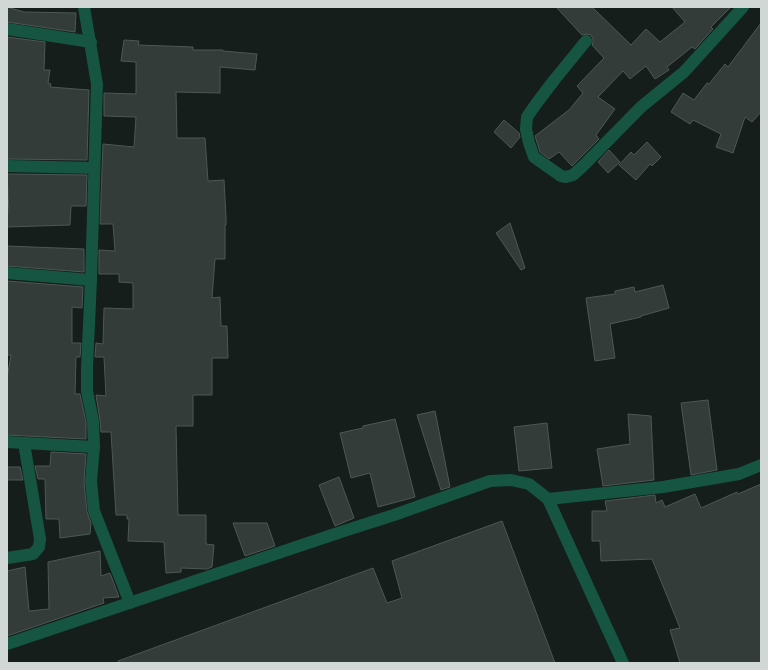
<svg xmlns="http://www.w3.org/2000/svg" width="768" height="670" font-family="'DM Sans',sans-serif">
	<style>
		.building { fill: #333c38; stroke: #4d5753 }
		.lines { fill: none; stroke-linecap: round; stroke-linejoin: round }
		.minor { stroke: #155542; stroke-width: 12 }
	</style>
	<rect width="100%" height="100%" fill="#151e1a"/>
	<g class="building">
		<polygon points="7,7 24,12 76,13 75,32 7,22"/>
		<polygon points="556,7 592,7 631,45 646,29 660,42 685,22 672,7 731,7 711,27 713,29 695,49 692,47 667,67 669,70 655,79 646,66 630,79 623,71 598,97 615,109 596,135 599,139 572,166 559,152 549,159 540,152 535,136 569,110 583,93 577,86 604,58 592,45 593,42 593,39 591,35 587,34 582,35"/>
		<polygon points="761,23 761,112 752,122 745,117 733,153 716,147 721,134 693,120 690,124 671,112 683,93 694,100 707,83 709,84 725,64 728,67"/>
		<polygon points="7,37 45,42 44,70 50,70 48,83 51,84 50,87 89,90 87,160 7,159"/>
		<polygon points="124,40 139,41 138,45 193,47 193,50 223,50 223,51 257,54 255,70 220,67 220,93 176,92 177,138 205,138 208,181 224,180 226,217 226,225 225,225 225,259 215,259 212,298 220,297 221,326 227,326 228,358 212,358 212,395 193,395 193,426 176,426 178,515 206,515 206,544 214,545 212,567 207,569 181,568 181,572 166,573 164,542 128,541 129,519 127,519 127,515 116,515 111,432 101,432 100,420 96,395 106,396 104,357 95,357 96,343 103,344 104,308 133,309 133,283 119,282 119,274 99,274 99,250 115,251 113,224 100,224 103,144 134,147 136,117 104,116 104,93 136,94 136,62 121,61"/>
		<polygon points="504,120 519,133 520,137 511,148 494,132"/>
		<polygon points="647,142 661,157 652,166 650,164 636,180 619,165 631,152 634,155"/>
		<polygon points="609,150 620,162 608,173 598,162"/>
		<polygon points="7,174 87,175 86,206 71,206 70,225 7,227 7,212 9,212"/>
		<polygon points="510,223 525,268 521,270 496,233"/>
		<polygon points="7,246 84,249 84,272 7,266"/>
		<polygon points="7,281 83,287 82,308 72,307 72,343 81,343 80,357 76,357 75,394 80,394 86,422 86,439 7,435 7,378 11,355 7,355"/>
		<polygon points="663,285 669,308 641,316 641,317 610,324 615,358 595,361 586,298 615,294 615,291 634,287 635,292"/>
		<polygon points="708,400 717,470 691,475 681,403"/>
		<polygon points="435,411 450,487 441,490 417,415"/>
		<polygon points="628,414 651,416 654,480 603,486 597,449 630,444"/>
		<polygon points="395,419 415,497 378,507 370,473 351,478 340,433 363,428 363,426"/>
		<polygon points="547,423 552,468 519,471 514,427"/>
		<polygon points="51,452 86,454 84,482 87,512 91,523 90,534 60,538 59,519 46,519 45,479 38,479 35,466 50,466"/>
		<polygon points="7,467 20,467 23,480 7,480"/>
		<polygon points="339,477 354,518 335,526 319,485"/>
		<polygon points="761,484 761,663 680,663 670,630 680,628 652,559 601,561 600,541 592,541 592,511 607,511 605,501 655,495 656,503 662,500 665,507 695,494 701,508 737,492 738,494"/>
		<polygon points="502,521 555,663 118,663 118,661 373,568 387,603 402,598 392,561"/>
		<polygon points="233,523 267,523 275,546 245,556"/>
		<polygon points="100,551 101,576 110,573 119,597 103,598 104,603 7,636 7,571 25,567 29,611 49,609 48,562"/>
	</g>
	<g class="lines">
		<g class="minor">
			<polyline points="84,7 97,84 91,280 87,368 87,391 93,421 94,447 91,481 94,511 130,603"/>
			<polyline points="7,29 91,42"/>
			<polyline points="586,41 555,79 536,104 527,117 526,129 529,143 534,157 561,176 566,177 573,175 583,166 641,107 684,72 743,7"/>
			<polyline points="7,166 94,168"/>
			<polyline points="7,273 91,280"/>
			<polyline points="7,442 94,447"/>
			<polyline points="548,499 663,487 739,474 761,465"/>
			<polyline points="7,558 33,554 39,547 40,539 24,443"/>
			<polyline points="7,644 344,531 394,515 490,481 511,480 529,484 548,499 623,663"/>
		</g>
	</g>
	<rect width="768" height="670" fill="none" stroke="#d1d7d4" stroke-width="16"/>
</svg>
